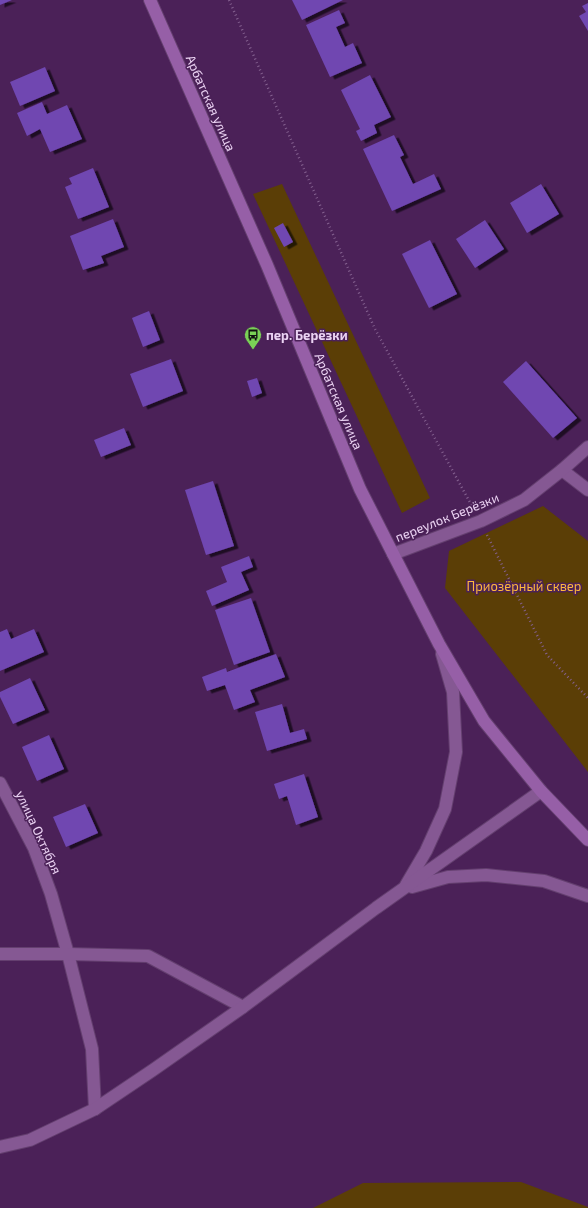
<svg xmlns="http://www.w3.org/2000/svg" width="588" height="1208" font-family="'Exo 2',sans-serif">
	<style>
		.green { fill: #5b3e06 }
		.building { fill: #6f46b1; filter: url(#shadow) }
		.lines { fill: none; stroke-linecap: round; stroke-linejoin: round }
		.minor-casing { stroke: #643f6f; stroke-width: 14 }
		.secondary-casing { stroke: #643f6f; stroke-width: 14 }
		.path { stroke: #84608f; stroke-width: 2.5; stroke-dasharray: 1 3; stroke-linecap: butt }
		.minor { stroke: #855893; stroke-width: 12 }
		.secondary { stroke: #965fa7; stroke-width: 12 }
		.labels { text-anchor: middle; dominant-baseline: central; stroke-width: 3; stroke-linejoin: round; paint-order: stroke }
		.street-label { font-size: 13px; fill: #ebd3f3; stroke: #4b2158 }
		.poi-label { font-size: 13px; font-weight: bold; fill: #ebd3f3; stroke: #4b2158; text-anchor: start }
		.park-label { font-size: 13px; fill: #ffb93c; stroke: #4b2158 }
	</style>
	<defs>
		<filter id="shadow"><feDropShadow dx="4.5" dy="2.5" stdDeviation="0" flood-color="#0009"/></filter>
	</defs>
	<rect width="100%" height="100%" fill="#4b2158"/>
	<g class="green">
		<polygon points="282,184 430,498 402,513 253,194"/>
		<polygon points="543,506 588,541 588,772 445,588 449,551"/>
		<polygon points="521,1182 588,1207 588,1208 313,1208 363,1183"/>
	</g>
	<g class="building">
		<polygon points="0,0 12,0 0,5"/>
		<polygon points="292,0 343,0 302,20"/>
		<polygon points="588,3 588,31 579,16 586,12 582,6"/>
		<polygon points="339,10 345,23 336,27 345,47 353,43 362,63 330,77 306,25"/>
		<polygon points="45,67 55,91 20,106 10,82"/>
		<polygon points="370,75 391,117 374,125 377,133 361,141 356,131 360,129 341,90"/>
		<polygon points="42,102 47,114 67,105 82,139 50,152 40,129 27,136 17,113"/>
		<polygon points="394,135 404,155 400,157 413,184 434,174 441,189 392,211 363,149"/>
		<polygon points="93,168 109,207 78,219 65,187 72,184 69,178"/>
		<polygon points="541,184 559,214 527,233 510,203"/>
		<polygon points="113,219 124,247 101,256 104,263 83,270 70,236"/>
		<polygon points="485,220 504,249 475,268 456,239"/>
		<polygon points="283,223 293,242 284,247 274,228"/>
		<polygon points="430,240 457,294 429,308 402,254"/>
		<polygon points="149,311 160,340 143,347 132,318"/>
		<polygon points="171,359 183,391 143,407 130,374"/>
		<polygon points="526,361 577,418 553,438 503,382"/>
		<polygon points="257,378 262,393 252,397 247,381"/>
		<polygon points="124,428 131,445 101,457 94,440"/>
		<polygon points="213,481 234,546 206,555 185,490"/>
		<polygon points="249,556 253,567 241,572 249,590 212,606 206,591 227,582 221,567"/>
		<polygon points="251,598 270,652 234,665 215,610"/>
		<polygon points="7,629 11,639 34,629 44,652 0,671 0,632"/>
		<polygon points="276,654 285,677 250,690 255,702 234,710 225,685 207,691 202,677 226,668 227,672"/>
		<polygon points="30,678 45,710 13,724 0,697 0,692"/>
		<polygon points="282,704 290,733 304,729 307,739 267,751 255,712"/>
		<polygon points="49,735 64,769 37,781 22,747"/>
		<polygon points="304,774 318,817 296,825 287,796 279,799 274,784"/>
		<polygon points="85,804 98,833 66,847 53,817"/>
	</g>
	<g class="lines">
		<g class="minor-casing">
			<g id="minor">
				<polyline points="562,470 588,490"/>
				<polyline points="393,554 481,521 524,500 562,470 588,447"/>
				<polyline points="0,783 34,848 51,894 68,954 92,1049 95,1109"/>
				<polyline points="406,885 426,851 445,809 456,752 453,692 442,654"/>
				<polyline points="412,887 448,877 486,875 544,881 588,896"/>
				<polyline points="0,954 68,954 148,956 243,1007"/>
				<polyline points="0,1147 30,1140 95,1109 153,1070 243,1007 376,908 541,791"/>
			</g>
		</g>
		<g class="secondary-casing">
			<polyline id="secondary" points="150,0 267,265 360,489 439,644 484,721 541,791 588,840"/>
		</g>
		<g class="path">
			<polyline points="229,0 375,329 473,508"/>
			<polyline points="487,535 547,655 588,698"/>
		</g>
		<use href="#minor" class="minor"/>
		<use href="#secondary" class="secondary"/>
	</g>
	<defs>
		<g id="bus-pin" transform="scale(0.9)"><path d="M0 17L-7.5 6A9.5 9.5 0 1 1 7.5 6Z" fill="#7ad156" stroke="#4b2158"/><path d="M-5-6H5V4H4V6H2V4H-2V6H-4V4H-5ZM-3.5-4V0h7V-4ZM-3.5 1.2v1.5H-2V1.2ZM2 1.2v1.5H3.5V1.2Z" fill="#111"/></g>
	</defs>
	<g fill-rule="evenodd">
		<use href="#bus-pin" x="253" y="335"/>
	</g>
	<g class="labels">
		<g class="street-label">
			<text transform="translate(211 103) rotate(66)">Арбатская улица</text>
			<text transform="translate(339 401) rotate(67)">Арбатская улица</text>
			<text transform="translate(447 517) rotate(-22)">переулок Берёзки</text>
			<text transform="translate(39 832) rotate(65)">улица Октября</text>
		</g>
		<g class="poi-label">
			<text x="266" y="335">пер. Берёзки</text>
		</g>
		<g class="park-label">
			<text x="524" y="586">Приозёрный сквер</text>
		</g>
	</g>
</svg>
